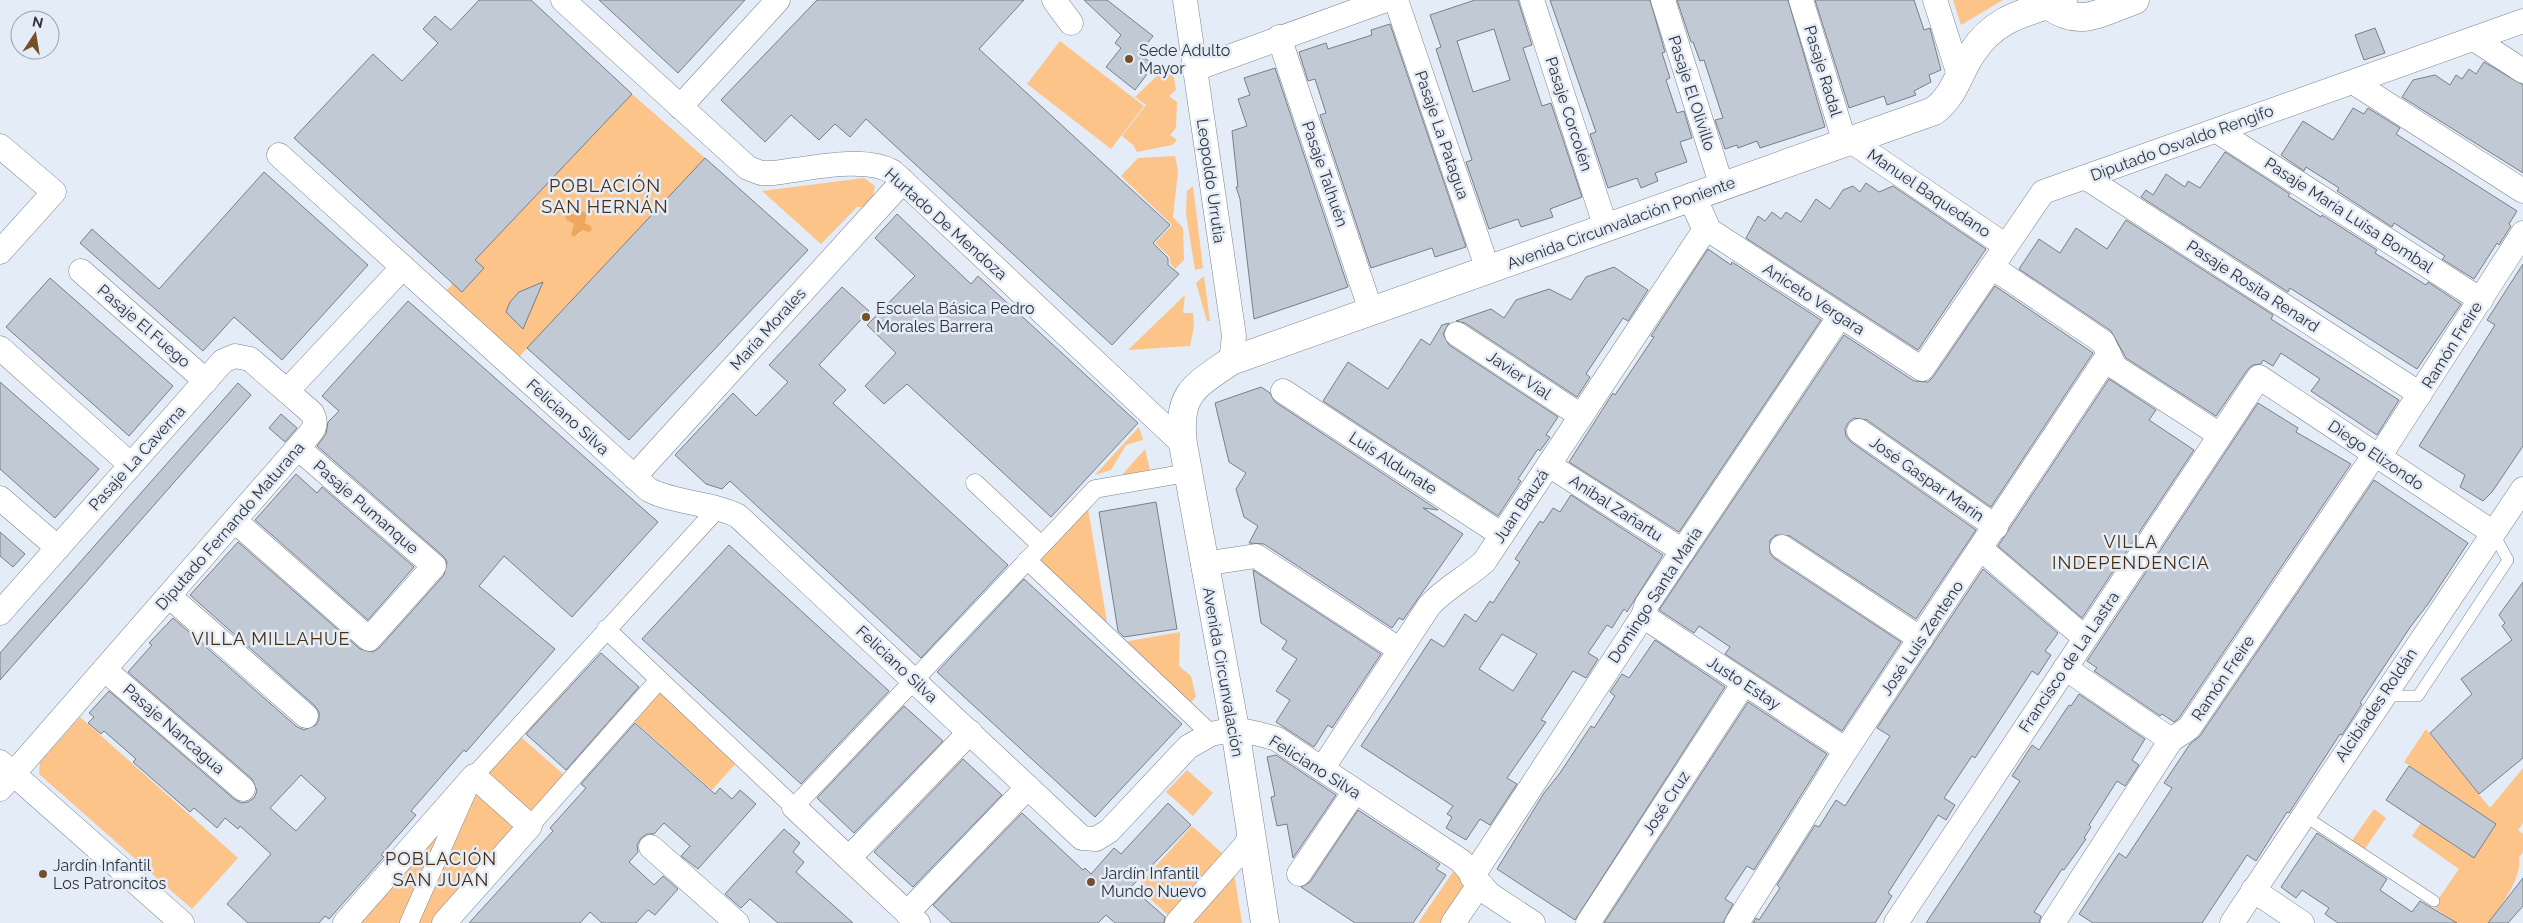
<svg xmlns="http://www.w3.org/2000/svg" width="2523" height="923" font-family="Raleway,sans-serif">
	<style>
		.green { fill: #fdc489; fill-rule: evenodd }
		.water { fill: #eea85b }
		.building { fill: #c1c9d4; stroke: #777f89; fill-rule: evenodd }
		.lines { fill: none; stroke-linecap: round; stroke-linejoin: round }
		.service-casing { stroke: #7b838d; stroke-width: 12 }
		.pedestrian-casing { stroke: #7b838d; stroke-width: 19 }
		.minor-casing { stroke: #7b838d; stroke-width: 25 }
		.tertiary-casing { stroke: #7b838d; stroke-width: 29 }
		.service { stroke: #fff; stroke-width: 11 }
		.pedestrian { stroke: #fff; stroke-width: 18 }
		.minor { stroke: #fff; stroke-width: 24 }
		.tertiary { stroke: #fff; stroke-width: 28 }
		.poi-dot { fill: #74502a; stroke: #e4ecf8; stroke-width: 2 }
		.labels { text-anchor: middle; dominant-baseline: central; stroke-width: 5; stroke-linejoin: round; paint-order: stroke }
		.poi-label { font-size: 16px; fill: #303338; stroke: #e4ecf8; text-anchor: start }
		.street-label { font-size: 16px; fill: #303338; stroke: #e4ecf8 }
		.neighbourhood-label { font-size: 18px; letter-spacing: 1px; fill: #4a2f0f; stroke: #e4ecf8 }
	</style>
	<rect width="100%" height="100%" fill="#e4ecf8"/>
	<g class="green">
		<polygon points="1953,0 2003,0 1961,25"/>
		<polygon points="1060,41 1144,106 1111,149 1027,84"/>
		<polygon points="1163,70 1174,77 1176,90 1169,96 1177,102 1176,128 1170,135 1177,140 1172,145 1137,152 1133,145 1122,136 1146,105 1135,97"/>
		<path d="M632 94 705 158 518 358 446 291ZM583 211 587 216 585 223 591 226 592 230H583L577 236 571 212 576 215Z"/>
		<polygon points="1175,156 1178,171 1173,217 1183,228 1184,260 1175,269 1170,263 1170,257 1155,243 1172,225 1121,176 1138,158"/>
		<polygon points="864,178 875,186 873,196 863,207 857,207 821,244 762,191"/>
		<polygon points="1193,186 1203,268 1195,270 1186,214 1187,191"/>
		<polygon points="1204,276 1210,321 1207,321 1196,283"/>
		<polygon points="1185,295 1183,313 1193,313 1194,326 1190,346 1128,350"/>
		<polygon points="1139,427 1143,440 1126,445 1111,470 1095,475"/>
		<polygon points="1145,449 1150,470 1122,475"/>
		<polygon points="1087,503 1108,628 1036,559"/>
		<polygon points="1180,632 1179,666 1191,676 1196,697 1188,705 1123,642"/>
		<polygon points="660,689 737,762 712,790 633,720"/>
		<polygon points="80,717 238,858 192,909 39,774 40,762"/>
		<path d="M2426 729 2490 808 2523 768V823L2518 830 2523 834V852L2519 857C2523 876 2501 907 2488 923H2457L2433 907 2459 869 2412 836 2421 823 2469 855 2480 837 2485 841 2496 824 2404 762Z"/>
		<polygon points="514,731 570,780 444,923 345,923"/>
		<polygon points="1187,770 1213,793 1193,816 1166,792"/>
		<polygon points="2374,809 2386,818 2364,850 2351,842"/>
		<polygon points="1192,826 1223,854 1168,915 1137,887"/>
		<polygon points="1455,869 1465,886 1440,923 1418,923"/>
		<polygon points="1234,873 1242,923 1189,923"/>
	</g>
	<polygon class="water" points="583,211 587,214 585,223 591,226 592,230 589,232 583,230 574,237 571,235 574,224 567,220 565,216 567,212 576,215"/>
	<g class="building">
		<polygon points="479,0 531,0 632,94 475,260 484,268 462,292 294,138 373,54 402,81 438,43 423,29 435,16 451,30"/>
		<polygon points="599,0 745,0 678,73"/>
		<polygon points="817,0 1024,0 979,49 1170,225 1153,243 1168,258 1168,265 1179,274 1112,345 866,119 850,137 835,124 819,140 791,115 765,142 721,100"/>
		<polygon points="1084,0 1107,0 1153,36 1139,54 1154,65 1135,90 1106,67 1121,48 1115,43 1121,35"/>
		<path d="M1475 0H1518L1532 45 1523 48 1542 106 1551 103 1582 197 1550 209 1553 217 1521 227 1518 219 1489 229 1466 162 1472 160 1436 49 1441 47 1430 15ZM1494 29 1510 80 1473 92 1457 41Z"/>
		<polygon points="1550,0 1650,0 1665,52 1662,53 1670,78 1666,80 1677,113 1684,111 1692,138 1680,142 1687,162 1655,173 1658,181 1641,188 1637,178 1608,188 1590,134 1596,132"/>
		<polygon points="1677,0 1788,0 1825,127 1760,148 1757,141 1738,148 1737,145 1725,149 1715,120 1723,118 1704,60 1700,61 1693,42 1691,42"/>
		<polygon points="1815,0 1914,0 1924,30 1930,28 1941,70 1929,75 1931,82 1914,91 1916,95 1887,105 1884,96 1849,108"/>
		<polygon points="1390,24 1466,247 1435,257 1432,248 1371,268 1320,115 1326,113 1315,79 1308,81 1299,52 1326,43 1328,49 1372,35 1371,30"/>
		<polygon points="2375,28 2385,53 2364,60 2355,35"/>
		<polygon points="2484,62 2523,85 2523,173 2402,97 2413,80 2435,75 2450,85 2456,75 2462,79 2469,69 2476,74"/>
		<polygon points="1275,68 1348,287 1254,319 1240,199 1236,187 1238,187 1232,131 1247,126 1238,99 1250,95 1244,78"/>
		<polygon points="2353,108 2364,114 2368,108 2400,128 2396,134 2517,211 2509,224 2511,226 2499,245 2497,243 2474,279 2442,259 2445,256 2422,241 2394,223 2392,227 2337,191 2339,188 2306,167 2304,171 2281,155 2303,121 2333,140"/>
		<polygon points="2225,152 2290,194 2288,196 2321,217 2322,215 2377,250 2375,253 2407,273 2426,285 2428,282 2461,304 2417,369 2290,288 2288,292 2141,197 2146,190 2153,195 2166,174 2185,187 2188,181 2200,188"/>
		<polygon points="705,158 808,250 629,440 527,348"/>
		<polygon points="264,172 368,265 282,360 234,317 203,351 80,243 92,229 159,289"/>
		<polygon points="1866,183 1879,192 1893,186 1986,249 1918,350 1746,238 1758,216 1765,221 1772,212 1781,219 1786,212 1801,222 1816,199 1830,209 1843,190 1853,186 1860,192"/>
		<polygon points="897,214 971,284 978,276 1138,423 1051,517 907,384 884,404 865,386 896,353 867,325 915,276 875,238"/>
		<polygon points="2126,220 2273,315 2271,319 2399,400 2377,435 2311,391 2320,379 2281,353 2273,366 2263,360 2261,364 2253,365 2248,369 2216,416 2126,358 2111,331 2019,269 2039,239 2060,253 2076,228 2107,249"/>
		<polygon points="1708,249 1731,265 1732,262 1821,320 1679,532 1569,462 1613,393 1615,395 1654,337 1651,336"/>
		<polygon points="2523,264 2523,446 2492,492 2483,501 2460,487 2465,475 2419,446 2495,325 2487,320"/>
		<polygon points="1614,267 1648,290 1628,321 1623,318 1586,374 1590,377 1577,397 1465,323 1456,321 1491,309 1504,318 1516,300 1549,289 1571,300 1586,277"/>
		<polygon points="50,278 173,386 129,436 6,327"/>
		<polygon points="543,282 523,329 506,312 510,302 519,292"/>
		<polygon points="1995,286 2093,353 1991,507 1867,420 1854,418 1848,423 1845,429 1846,436 1851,442 1976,530 1916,619 1790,536 1776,535 1770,540 1770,553 1774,558 1901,642 1842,731 1725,654 1730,647 1699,626 1694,633 1659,610 1844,335 1914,381 1928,382 1933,377"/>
		<polygon points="842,287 869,311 819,365 846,390 833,403 1008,565 921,658 730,481 722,489 706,484 675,455 733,393 756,416 788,382 769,365"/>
		<path d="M408 301 658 522 572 617 504 556 479 586 555 649 466 752 464 750 411 811 416 815 381 855 384 857 329 919 325 916 319 923H248L227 904 271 854 240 826 238 829 225 818 217 828 194 808 190 812 133 762 136 759 104 731 101 734 88 723 94 717 89 713 109 691 234 799 241 803 248 802 254 798 257 791 252 779 128 672 152 645 149 643 173 618 297 727 304 730 316 725 319 719V712L315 706 190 595 238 542 360 649 373 652 379 648 444 575 447 562 443 556 317 446 326 434 328 422 339 411 322 396ZM301 775 326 798 296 831 270 808Z"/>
		<polygon points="1449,323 1443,334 1449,345 1558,417 1546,435 1550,437 1540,451 1538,449 1518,479 1521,481 1498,516 1323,401 1348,362 1388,389 1421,339 1430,345 1442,325"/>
		<polygon points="2109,379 2156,410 2149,420 2194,450 2082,618 1998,546"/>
		<polygon points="0,382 99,469 55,518 0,469"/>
		<polygon points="238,383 251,395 0,680 0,653"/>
		<polygon points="1261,387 1270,393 1275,402 1438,510 1423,508 1463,534 1403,620 1399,618 1392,628 1264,544 1249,543 1258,526 1244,517 1236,489 1246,473 1229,462 1215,403"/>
		<polygon points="2258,403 2298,428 2296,432 2351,464 2179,718 2174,722 2162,714 2160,716 2094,671 2097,668 2087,661"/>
		<polygon points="281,414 297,428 285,442 269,428"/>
		<polygon points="296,474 317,493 322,487 414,567 368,620 255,520"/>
		<polygon points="2374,480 2468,543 2428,604 2411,626 2360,703 2362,704 2342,735 2340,734 2289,813 2287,812 2256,861 2247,855 2202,923 2093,923 2079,914 2119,853 2126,858 2172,788 2164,783 2190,744 2200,736"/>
		<path d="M1571 495 1663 555 1627 612 1624 609 1612 628 1607 625 1588 653 1598 659 1586 678 1573 671 1541 720 1546 722 1507 778 1517 784 1490 825 1480 819 1466 840 1446 828 1452 817 1447 814 1453 806 1361 746 1431 639 1444 647 1465 614 1476 622 1490 601 1493 603 1520 562 1515 559 1540 521 1543 523 1553 508 1560 512ZM1502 634 1537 654 1513 691 1479 669Z"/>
		<polygon points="1156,502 1177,629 1124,637 1118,631 1099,512"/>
		<polygon points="0,532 25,554 13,567 0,556"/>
		<polygon points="729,545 889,691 801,784 642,639"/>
		<polygon points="1983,569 2058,633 2045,651 2051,655 2038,675 2032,671 1975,758 1972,756 1944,798 1955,805 1946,820 1938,815 1888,893 1892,896 1875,923 1753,923 1756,918 1759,920 1780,888 1777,885 1815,825 1819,827 1836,800 1845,806 1890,736 1877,728"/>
		<polygon points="1253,570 1381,654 1332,728 1328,725 1314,747 1276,722 1290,700 1276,691 1297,659 1282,649 1287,641 1261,623"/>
		<polygon points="1024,579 1182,724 1095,817 937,672"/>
		<polygon points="2523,582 2523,758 2479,794 2430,733 2472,694 2461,679 2512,640 2502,626 2505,623 2499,615"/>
		<polygon points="1655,640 1725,687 1575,920 1497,869 1544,793 1560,773 1591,726 1594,728 1615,696 1610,692 1622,674 1629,678"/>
		<polygon points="601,653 639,687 566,770 526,734"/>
		<polygon points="2079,694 2145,739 2132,760 2139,765 2125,786 2117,781 2089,825 2091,827 2084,838 2086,839 2064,870 2062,869 2034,912 2041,916 2039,923 1926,923 2020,781 2012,776 2032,745 2039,750 2069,705 2071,706"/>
		<polygon points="1748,702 1827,754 1754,870 1747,866 1725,899 1733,904 1723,923 1604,923"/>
		<polygon points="904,706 943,741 854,833 817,798"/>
		<polygon points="635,723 715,794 720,788 732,799 740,790 756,804 698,869 681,856 690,846 664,823 654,834 647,834 641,838 637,845 638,852 629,862 654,885 663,876 678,889 655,915 648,910 636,923 602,923 590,912 580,923 469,923 553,831 550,828 586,788 581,784"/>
		<polygon points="1276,755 1336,795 1293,858 1287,824 1277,826 1271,797 1275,796 1267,757"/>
		<polygon points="963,759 1002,795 913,887 874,852"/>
		<polygon points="2409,766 2496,824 2474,858 2386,800"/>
		<polygon points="1168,803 1191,825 1131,887 1165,917 1164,923 1115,923 1106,915 1098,923 952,923 933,905 1022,813 1083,870 1085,868 1091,874 1114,848 1121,854"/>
		<polygon points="1358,810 1440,864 1436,869 1446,875 1413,923 1355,923 1301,887 1310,882"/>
		<polygon points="784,829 800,843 793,852 804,862 796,872 853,923 778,923 750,899 741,908 725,894"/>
		<polygon points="2317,833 2387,879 2380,890 2412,912 2420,901 2457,923 2338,923 2325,914 2329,908 2302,890 2296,898 2281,887"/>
		<polygon points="2523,878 2523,906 2508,923 2488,923"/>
	</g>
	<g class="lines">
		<g class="service-casing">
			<g id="service">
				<polyline points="2385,696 2418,696 2508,560 2493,533"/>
				<polyline points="2303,815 2434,901"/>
			</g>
		</g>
		<g class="pedestrian-casing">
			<g id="pedestrian">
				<polyline points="975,483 1041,545"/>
				<polyline points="1027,560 1211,734"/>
				<polyline points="606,629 794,807 1095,489 1187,473"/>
				<polyline points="530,826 659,680"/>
				<polyline points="409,923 474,776 718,508"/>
			</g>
		</g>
		<g class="minor-casing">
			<g id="minor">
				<path d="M563 0 748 168 761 173H774C807 169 865 155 893 172L1183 444"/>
				<polyline points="1054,0 1071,23"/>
				<polyline points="1185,0 1234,336 1231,361"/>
				<polyline points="1396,0 1488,270"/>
				<polyline points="1532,0 1606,228"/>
				<polyline points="1663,0 1722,187"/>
				<polyline points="1801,0 1845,143"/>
				<polyline points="1935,0 1960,78"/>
				<polyline points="1279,37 1371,311"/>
				<polyline points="2474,39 2523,71"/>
				<polyline points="1195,69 1386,0"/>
				<polyline points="2353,82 2523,191"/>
				<polyline points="680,107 778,0"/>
				<polyline points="2217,131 2481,300"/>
				<polyline points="1851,141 2006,246"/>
				<polyline points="0,146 54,192 0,252"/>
				<path d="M279 155 649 490C677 504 710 502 738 516L1082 838 1096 839 1109 831 1188 747 1211 734 1235 729 1259 734 1277 739 1461 861 1489 894 1533 923"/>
				<polyline points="2085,177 2420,394"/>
				<polyline points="1992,267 2103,342 2115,367 2220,435"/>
				<polyline points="81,271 206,381"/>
				<polyline points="1457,334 1581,416"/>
				<polyline points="0,348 131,465"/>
				<polyline points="287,391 403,267"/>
				<polyline points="1283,391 1502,535"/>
				<polyline points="1859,431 1996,527"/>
				<polyline points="2379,457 2523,233"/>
				<polyline points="1549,465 1683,551"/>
				<polyline points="634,477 903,181"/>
				<polyline points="0,498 58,548"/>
				<polyline points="235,521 369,639 434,566 298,448"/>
				<polyline points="1782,547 1921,639"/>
				<polyline points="1981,549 2085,638"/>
				<polyline points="1203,564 1256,556 1400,650"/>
				<polyline points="169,596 306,716"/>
				<path d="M0 613 223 361 235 356 250 359 312 413C317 423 315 428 308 436L0 789"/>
				<polyline points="1643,616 1846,750"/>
				<polyline points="2065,668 2171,740"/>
				<polyline points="105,670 243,789"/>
				<polyline points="0,762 182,923"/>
				<path d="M1322 769 1429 606C1445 588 1466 578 1484 562L1706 228 1922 369 2043 192 2523 21"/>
				<polyline points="794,807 918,923"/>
				<polyline points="651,847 737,923"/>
				<polyline points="849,858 970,732"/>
				<polyline points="1299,874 1355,791"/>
				<polyline points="1472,877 1643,616 1647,604 1840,316"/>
				<polyline points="2253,890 2302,923"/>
				<polyline points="907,913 1028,787"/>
				<polyline points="345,923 474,776 530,826 444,923"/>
				<polyline points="1177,923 1245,846 1251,834"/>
				<polyline points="1453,923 1479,885"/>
				<polyline points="1588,923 1744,683"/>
				<polyline points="1737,923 1846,750 2109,354"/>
				<polyline points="1896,923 2259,377 2492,532"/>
				<polyline points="2053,923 2171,740 2189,728 2375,454"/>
				<polyline points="2232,923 2523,489"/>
			</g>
		</g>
		<g class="tertiary-casing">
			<g id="tertiary">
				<path d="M2048 5C2080 29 2101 12 2135 0"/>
				<polyline points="1692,197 1706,228"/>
				<path d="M1265 923 1235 729 1183 444C1177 394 1193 387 1231 361L1934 111C1955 95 1958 74 1972 53 1995 17 2025 13 2063 0"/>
			</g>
		</g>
		<use href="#service" class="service"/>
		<use href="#pedestrian" class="pedestrian"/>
		<use href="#minor" class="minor"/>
		<use href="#tertiary" class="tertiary"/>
	</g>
	<g class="poi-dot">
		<circle cx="1129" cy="59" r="5"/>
		<circle cx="866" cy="317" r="5"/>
		<circle cx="43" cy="874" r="5"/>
		<circle cx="1091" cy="882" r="5"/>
	</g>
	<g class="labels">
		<g class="poi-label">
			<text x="1139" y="50">Sede Adulto<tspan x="1139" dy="18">Mayor</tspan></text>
			<text x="876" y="308">Escuela Básica Pedro<tspan x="876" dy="18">Morales Barrera</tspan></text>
			<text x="53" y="865">Jardín Infantil<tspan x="53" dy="18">Los Patroncitos</tspan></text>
			<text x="1101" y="873">Jardín Infantil<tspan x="1101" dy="18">Mundo Nuevo</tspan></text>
		</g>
		<g class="street-label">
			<text transform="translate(1823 71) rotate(73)">Pasaje Radal</text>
			<text transform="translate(1692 93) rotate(72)">Pasaje El Olivillo</text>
			<text transform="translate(1569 114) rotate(72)">Pasaje Corcolén</text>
			<text transform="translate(1442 135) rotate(71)">Pasaje La Patagua</text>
			<text transform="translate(2182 143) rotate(-20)">Diputado Osvaldo Rengifo</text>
			<text transform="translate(1325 174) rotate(71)">Pasaje Talhuén</text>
			<text transform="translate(1211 181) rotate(82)">Leopoldo Urrutia</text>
			<text transform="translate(1929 193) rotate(34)">Manuel Baquedano</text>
			<text transform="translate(2349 215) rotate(33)">Pasaje María Luisa Bombal</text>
			<text transform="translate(1621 223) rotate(-20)">Avenida Circunvalación Poniente</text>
			<text transform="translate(946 224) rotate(42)">Hurtado De Mendoza</text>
			<text transform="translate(2253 286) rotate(33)">Pasaje Rosita Renard</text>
			<text transform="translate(1814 299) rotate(33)">Aniceto Vergara</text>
			<text transform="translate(144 326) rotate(41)">Pasaje El Fuego</text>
			<text transform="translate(768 329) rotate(-48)">María Morales</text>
			<text transform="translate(2452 345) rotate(-58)">Ramón Freire</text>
			<text transform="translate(1519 375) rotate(34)">Javier Vial</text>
			<text transform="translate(568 417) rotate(42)">Feliciano Silva</text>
			<text transform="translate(2376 455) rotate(34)">Diego Elizondo</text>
			<text transform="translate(137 458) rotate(-48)">Pasaje La Caverna</text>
			<text transform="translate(1393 463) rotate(33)">Luis Aldunate</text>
			<text transform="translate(1927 479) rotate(35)">José Gaspar Marín</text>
			<text transform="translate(1521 506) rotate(-56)">Juan Bauzá</text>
			<text transform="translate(366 507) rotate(41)">Pasaje Pumanque</text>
			<text transform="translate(1616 508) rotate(33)">Aníbal Zañartu</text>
			<text transform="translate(230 526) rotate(-49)">Diputado Fernando Maturana</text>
			<text transform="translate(1655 595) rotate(-57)">Domingo Santa María</text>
			<text transform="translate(1922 638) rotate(-56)">José Luis Zenteno</text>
			<text transform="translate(2069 662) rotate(-56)">Francisco de La Lastra</text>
			<text transform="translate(897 664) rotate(43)">Feliciano Silva</text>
			<text transform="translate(1223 672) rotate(80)">Avenida Circunvalación</text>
			<text transform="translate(2223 678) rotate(-56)">Ramón Freire</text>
			<text transform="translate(1744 683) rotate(33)">Justo Estay</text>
			<text transform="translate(2376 705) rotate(-56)">Alcibíades Roldán</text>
			<text transform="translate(174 729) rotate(41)">Pasaje Nancagua</text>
			<text transform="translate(1315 767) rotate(32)">Feliciano Silva</text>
			<text transform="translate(1666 803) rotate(-57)">José Cruz</text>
		</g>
		<g class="neighbourhood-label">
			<text x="605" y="185">POBLACIÓN<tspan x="605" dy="21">SAN HERNÁN</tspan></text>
			<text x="2131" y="541">VILLA<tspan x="2131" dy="21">INDEPENDENCIA</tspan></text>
			<text x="271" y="638">VILLA MILLAHUE</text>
			<text x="441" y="858">POBLACIÓN<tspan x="441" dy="21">SAN JUAN</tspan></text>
		</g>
	</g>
	<g transform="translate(35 35) rotate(12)"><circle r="24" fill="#e4ecf8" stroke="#9ca2ab"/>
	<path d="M0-4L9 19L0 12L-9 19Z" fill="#74502a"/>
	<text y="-8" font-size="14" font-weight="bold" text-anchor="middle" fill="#303338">N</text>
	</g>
</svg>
